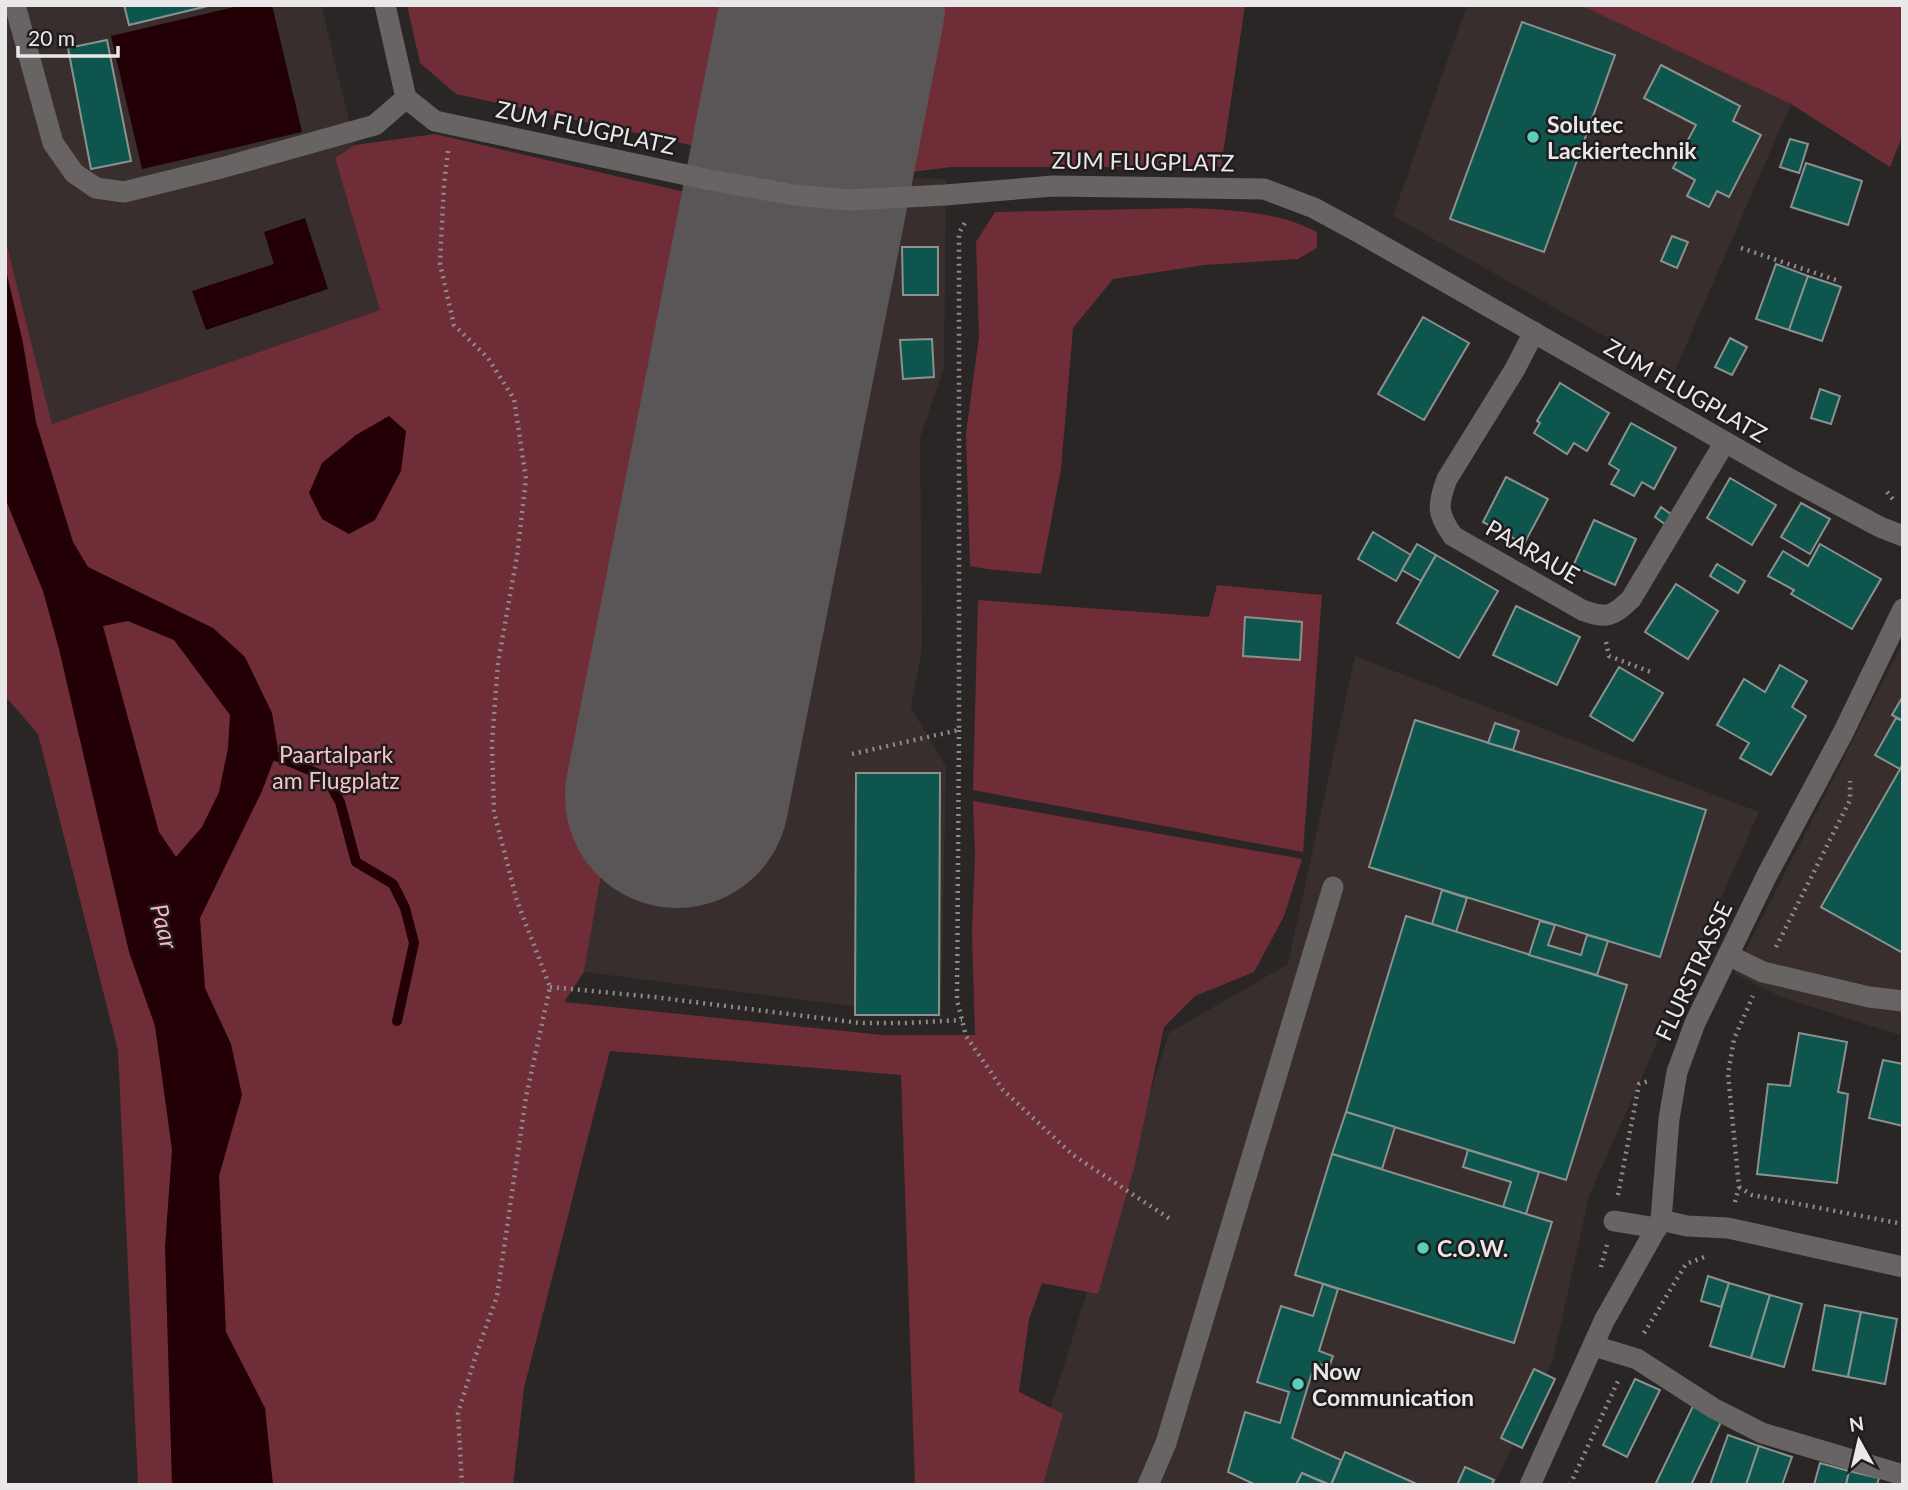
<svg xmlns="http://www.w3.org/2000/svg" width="1908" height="1490" font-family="Lato,sans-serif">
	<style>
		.built { fill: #382e2e }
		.green { fill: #6f2e37 }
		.water { fill: #220005; fill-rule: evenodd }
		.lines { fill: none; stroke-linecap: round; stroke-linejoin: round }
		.stream { stroke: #220005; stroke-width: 10 }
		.runway { stroke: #5a5657; stroke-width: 224 }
		.building { fill: #0e564d; stroke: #8c908f; stroke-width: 2 }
		.path { stroke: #8f8b8c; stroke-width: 4.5; stroke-dasharray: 2 5; stroke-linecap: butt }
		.minor { stroke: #686464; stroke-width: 21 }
		.poi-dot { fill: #5acebd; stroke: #201c1d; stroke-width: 2.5 }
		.labels { text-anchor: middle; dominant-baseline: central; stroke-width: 5; stroke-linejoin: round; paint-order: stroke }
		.poi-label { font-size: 23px; font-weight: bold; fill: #eae7e8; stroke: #201c1d; text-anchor: start }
		.street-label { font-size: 23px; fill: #eae7e8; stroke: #201c1d }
		.park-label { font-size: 23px; fill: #f7c4c8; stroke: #201c1d }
		.water-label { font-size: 24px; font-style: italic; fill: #feb4bb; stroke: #201c1d }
	</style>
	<rect width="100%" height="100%" fill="#2a2626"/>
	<g class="built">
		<polygon points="5,5 321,5 355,145 335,158 380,310 52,424 5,238"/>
		<polygon points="758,5 916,5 884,177 946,179 944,368 920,437 922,648 911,708 946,767 941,1017 584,972 719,200"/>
		<polygon points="1467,5 1580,5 1791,104 1673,375 1393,216"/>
		<polygon points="1903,642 1903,1036 1781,997 1734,973"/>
		<polygon points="1355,656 1759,812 1589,1196 1553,1360 1494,1485 1026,1485 1169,1033 1288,964"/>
	</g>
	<g class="green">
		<polygon points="407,5 751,5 718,151 456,94 420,63"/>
		<polygon points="920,5 1245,5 1221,167 951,167 888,175"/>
		<polygon points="1580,5 1903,5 1903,134 1890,167 1791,104"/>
		<polygon points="435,134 719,200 584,972 564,1002 882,1035 975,1035 972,933 975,854 973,801 1302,859 1284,916 1254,972 1195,996 1164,1027 1134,1168 1098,1294 1042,1283 1029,1319 1019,1392 1063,1414 1043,1485 915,1485 901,1075 610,1051 524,1388 513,1485 138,1485 118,1050 38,734 5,696 5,238 52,424 380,310 335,158 355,145"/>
		<path d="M1191 208C1235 210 1278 212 1317 232V248L1298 259 1204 265 1113 279 1073 328 1061 469 1041 574 986 569 970 566 966 433 979 337 976 242 995 212Z"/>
		<polygon points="1217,585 1322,595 1303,852 973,790 978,600 1209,617"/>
	</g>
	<g class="water">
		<polygon points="243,5 272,5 302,132 142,169 111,36"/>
		<polygon points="305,218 328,289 206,330 192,291 274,264 264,232"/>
		<path d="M5 266 23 343 36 422 73 542 88 567 213 628 245 657 272 713 278 749 262 791 200 918 205 988 231 1044 242 1095 219 1176 226 1332 265 1408 273 1485H172L165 1247 172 1150 155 1026 129 952 59 649 43 591 5 498ZM128 621 174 640 230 715 228 748 219 792 202 827 176 857 159 832 103 626Z"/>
		<polygon points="389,416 406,431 401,471 375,520 349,534 322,519 309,493 322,463 356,435"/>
	</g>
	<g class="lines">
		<polyline class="stream" points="265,754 276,756 326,777 340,802 356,862 393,884 405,908 414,943 397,1021"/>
		<polyline class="runway" points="677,796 833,5"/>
	</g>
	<g class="building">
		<polygon points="124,5 212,5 129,25"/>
		<polygon points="1522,22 1615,55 1544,252 1450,219"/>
		<polygon points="107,40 131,161 91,169 68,48"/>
		<polygon points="1661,65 1740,106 1733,121 1761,135 1729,197 1717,191 1709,207 1687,196 1695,180 1673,168 1696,125 1644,98"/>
		<polygon points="1790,139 1808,144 1799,173 1780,167"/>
		<polygon points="1806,163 1862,181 1848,225 1791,207"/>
		<polygon points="1672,236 1688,242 1677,268 1661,261"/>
		<polygon points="902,247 938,247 938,295 903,295"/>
		<polygon points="1776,264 1808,276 1789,330 1756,319"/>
		<polygon points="1808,276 1841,287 1822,341 1789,330"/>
		<polygon points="1423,317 1469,343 1424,420 1378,394"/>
		<polygon points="1730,338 1747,347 1732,375 1715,367"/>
		<polygon points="932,339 934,377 903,379 900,340"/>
		<polygon points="1560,383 1609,413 1587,451 1574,443 1567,454 1534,433 1540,423 1537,421"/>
		<polygon points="1820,389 1840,396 1831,424 1811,418"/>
		<polygon points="1631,423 1676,448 1654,489 1642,482 1634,496 1611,484 1619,470 1609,464"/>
		<polygon points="1506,477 1548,499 1524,544 1483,522"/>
		<polygon points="1730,478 1776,505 1752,545 1707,518"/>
		<polygon points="1801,503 1830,519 1810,554 1781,537"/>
		<polygon points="1661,507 1675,517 1669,527 1655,517"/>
		<polygon points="1594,520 1636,539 1615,585 1573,566"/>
		<polygon points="1373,532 1411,555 1396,581 1358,559"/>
		<polygon points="1417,544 1436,555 1421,581 1402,570"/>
		<polygon points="1820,544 1881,579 1852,629 1791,594 1794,590 1768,576 1783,551 1808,566"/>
		<polygon points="1436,555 1498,591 1459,658 1397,623"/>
		<polygon points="1717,564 1745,581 1738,593 1710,576"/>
		<polygon points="1676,584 1718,611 1688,659 1645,632"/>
		<polygon points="1516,606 1580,637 1557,685 1493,655"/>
		<polygon points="1245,617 1302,622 1300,660 1243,656"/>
		<polygon points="1780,665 1807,681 1792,707 1806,716 1771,775 1740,758 1749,743 1717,725 1744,679 1765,692"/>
		<polygon points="1619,667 1663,693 1633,741 1590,716"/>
		<polygon points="1903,696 1903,721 1892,715"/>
		<polygon points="1896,718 1903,721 1903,764 1900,769 1875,755"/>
		<polygon points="1415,720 1706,810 1660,957 1369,867"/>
		<polygon points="1495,723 1519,731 1513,750 1488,743"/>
		<polygon points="1903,764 1903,953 1821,907"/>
		<polygon points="856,773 940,773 939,1015 855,1015"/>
		<polygon points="1442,890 1467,898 1456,932 1432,924"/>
		<polygon points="1406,916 1627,985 1566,1180 1346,1112"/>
		<polygon points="1540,921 1555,925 1548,945 1581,955 1587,935 1608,941 1597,975 1529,955"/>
		<polygon points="1799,1033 1847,1042 1838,1092 1848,1094 1837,1183 1757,1174 1768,1084 1790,1086"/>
		<polygon points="1883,1060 1903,1064 1903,1126 1869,1118"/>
		<polygon points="1346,1112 1395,1127 1382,1169 1332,1154"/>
		<polygon points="1468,1150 1539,1172 1526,1214 1503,1207 1511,1182 1463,1167"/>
		<polygon points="1332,1154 1552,1222 1514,1343 1295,1275"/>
		<polygon points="1708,1276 1729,1283 1721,1307 1701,1301"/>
		<polygon points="1729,1283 1770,1295 1751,1358 1710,1346"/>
		<polygon points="1323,1284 1338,1289 1319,1351 1333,1356 1329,1367 1315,1363 1292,1438 1341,1460 1331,1485 1302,1473 1296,1485 1256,1485 1228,1472 1245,1412 1280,1423 1289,1392 1257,1382 1281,1306 1313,1316"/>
		<polygon points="1770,1295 1802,1304 1784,1367 1751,1358"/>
		<polygon points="1825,1305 1861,1312 1848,1377 1813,1370"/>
		<polygon points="1861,1312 1897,1319 1885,1384 1848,1377"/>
		<polygon points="1534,1369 1555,1379 1522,1448 1501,1438"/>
		<polygon points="1635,1379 1660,1390 1627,1457 1603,1445"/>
		<polygon points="1693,1406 1722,1420 1691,1485 1655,1485"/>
		<polygon points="1728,1435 1759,1446 1746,1485 1710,1485"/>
		<polygon points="1759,1446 1792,1457 1782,1485 1746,1485"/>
		<polygon points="1345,1452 1419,1485 1331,1485"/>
		<polygon points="1820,1463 1849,1471 1846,1485 1814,1485"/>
		<polygon points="1465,1467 1494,1480 1491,1485 1457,1485"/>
		<polygon points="1849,1471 1879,1478 1877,1485 1846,1485"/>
		<polygon points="1302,1473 1329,1485 1296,1485"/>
	</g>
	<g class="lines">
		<g class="path">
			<polyline points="448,151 444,184 440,264 454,325 488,358 514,399 526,479 517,556 498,663 492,743 494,812 517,901 550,987 526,1097 497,1296 476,1355 458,1413 462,1485"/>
			<polyline points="1741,248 1836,280"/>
			<polyline points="1887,492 1895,502"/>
			<polyline points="1606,642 1609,656 1651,672"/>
			<polyline points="959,730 957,1000 966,1036 1003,1090 1073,1155 1170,1219"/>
			<polyline points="852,754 959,730 959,233 966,221"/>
			<polyline points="1776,947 1850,800 1850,781"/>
			<polyline points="550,987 654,997 860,1023 905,1023 962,1020"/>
			<polyline points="1739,1187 1752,1195 1903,1224"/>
			<polyline points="1618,1195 1639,1084 1649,1081"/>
			<polyline points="1735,1202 1739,1187 1728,1074 1734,1039 1753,996"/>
			<polyline points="1601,1267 1607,1245"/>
			<polyline points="1644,1333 1686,1264 1707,1256"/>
			<polyline points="1570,1485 1618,1381"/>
		</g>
		<g class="minor">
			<polyline points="15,5 53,143 74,173 96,188 124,192 221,168 375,125 406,98"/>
			<polyline points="385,5 406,98 435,121 705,179 794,195 849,200 945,195 1053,186 1264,189 1314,208 1360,233 1790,479 1880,527 1903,536"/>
			<path d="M1534 332 1515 369 1447 479C1437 505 1437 514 1453 536L1582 610C1607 619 1612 617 1631 599L1725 442"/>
			<polyline points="1728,955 1763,972 1869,997 1903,1001"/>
			<polyline points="1661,1220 1687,1226 1728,1228 1903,1267"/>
			<polyline points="1614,1221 1657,1228"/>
			<polyline points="1594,1346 1637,1359 1713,1408 1762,1433 1903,1475"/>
			<polyline points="1148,1485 1166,1443 1333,887"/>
			<polyline points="1530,1485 1604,1321 1661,1220 1669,1119 1677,1072 1695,1023 1767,875 1843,733 1903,609"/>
		</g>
	</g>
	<g class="poi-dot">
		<circle cx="1533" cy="137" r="7"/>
		<circle cx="1423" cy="1248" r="7"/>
		<circle cx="1298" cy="1384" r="7"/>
	</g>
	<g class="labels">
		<g class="poi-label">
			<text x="1547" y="124">Solutec<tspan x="1547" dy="26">Lackiertechnik</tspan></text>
			<text x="1437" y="1248">C.O.W.</text>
			<text x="1312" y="1371">Now<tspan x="1312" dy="26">Communication</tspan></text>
		</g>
		<g class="street-label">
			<text transform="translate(586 127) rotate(12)">ZUM FLUGPLATZ</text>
			<text transform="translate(1143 161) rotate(1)">ZUM FLUGPLATZ</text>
			<text transform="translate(1686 390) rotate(30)">ZUM FLUGPLATZ</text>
			<text transform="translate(1533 551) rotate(30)">PAARAUE</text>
			<text transform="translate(1693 971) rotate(-65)">FLURSTRASSE</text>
		</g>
		<g class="park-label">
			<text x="336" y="754">Paartalpark<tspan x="336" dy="26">am Flugplatz</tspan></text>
		</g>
		<g class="water-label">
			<text transform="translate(165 926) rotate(75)">Paar</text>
		</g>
	</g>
	<rect width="1908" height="1490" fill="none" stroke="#eae7e8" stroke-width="14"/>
	<g transform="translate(1859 1441) rotate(352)" stroke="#201c1d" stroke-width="5" paint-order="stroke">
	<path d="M0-5L12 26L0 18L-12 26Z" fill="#eae7e8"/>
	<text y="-10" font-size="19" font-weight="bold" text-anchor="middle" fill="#eae7e8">N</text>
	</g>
	<path d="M18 46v10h100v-10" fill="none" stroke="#eae7e8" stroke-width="3.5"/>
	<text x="28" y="46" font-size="21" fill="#eae7e8" stroke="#201c1d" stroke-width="5" paint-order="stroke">20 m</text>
</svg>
